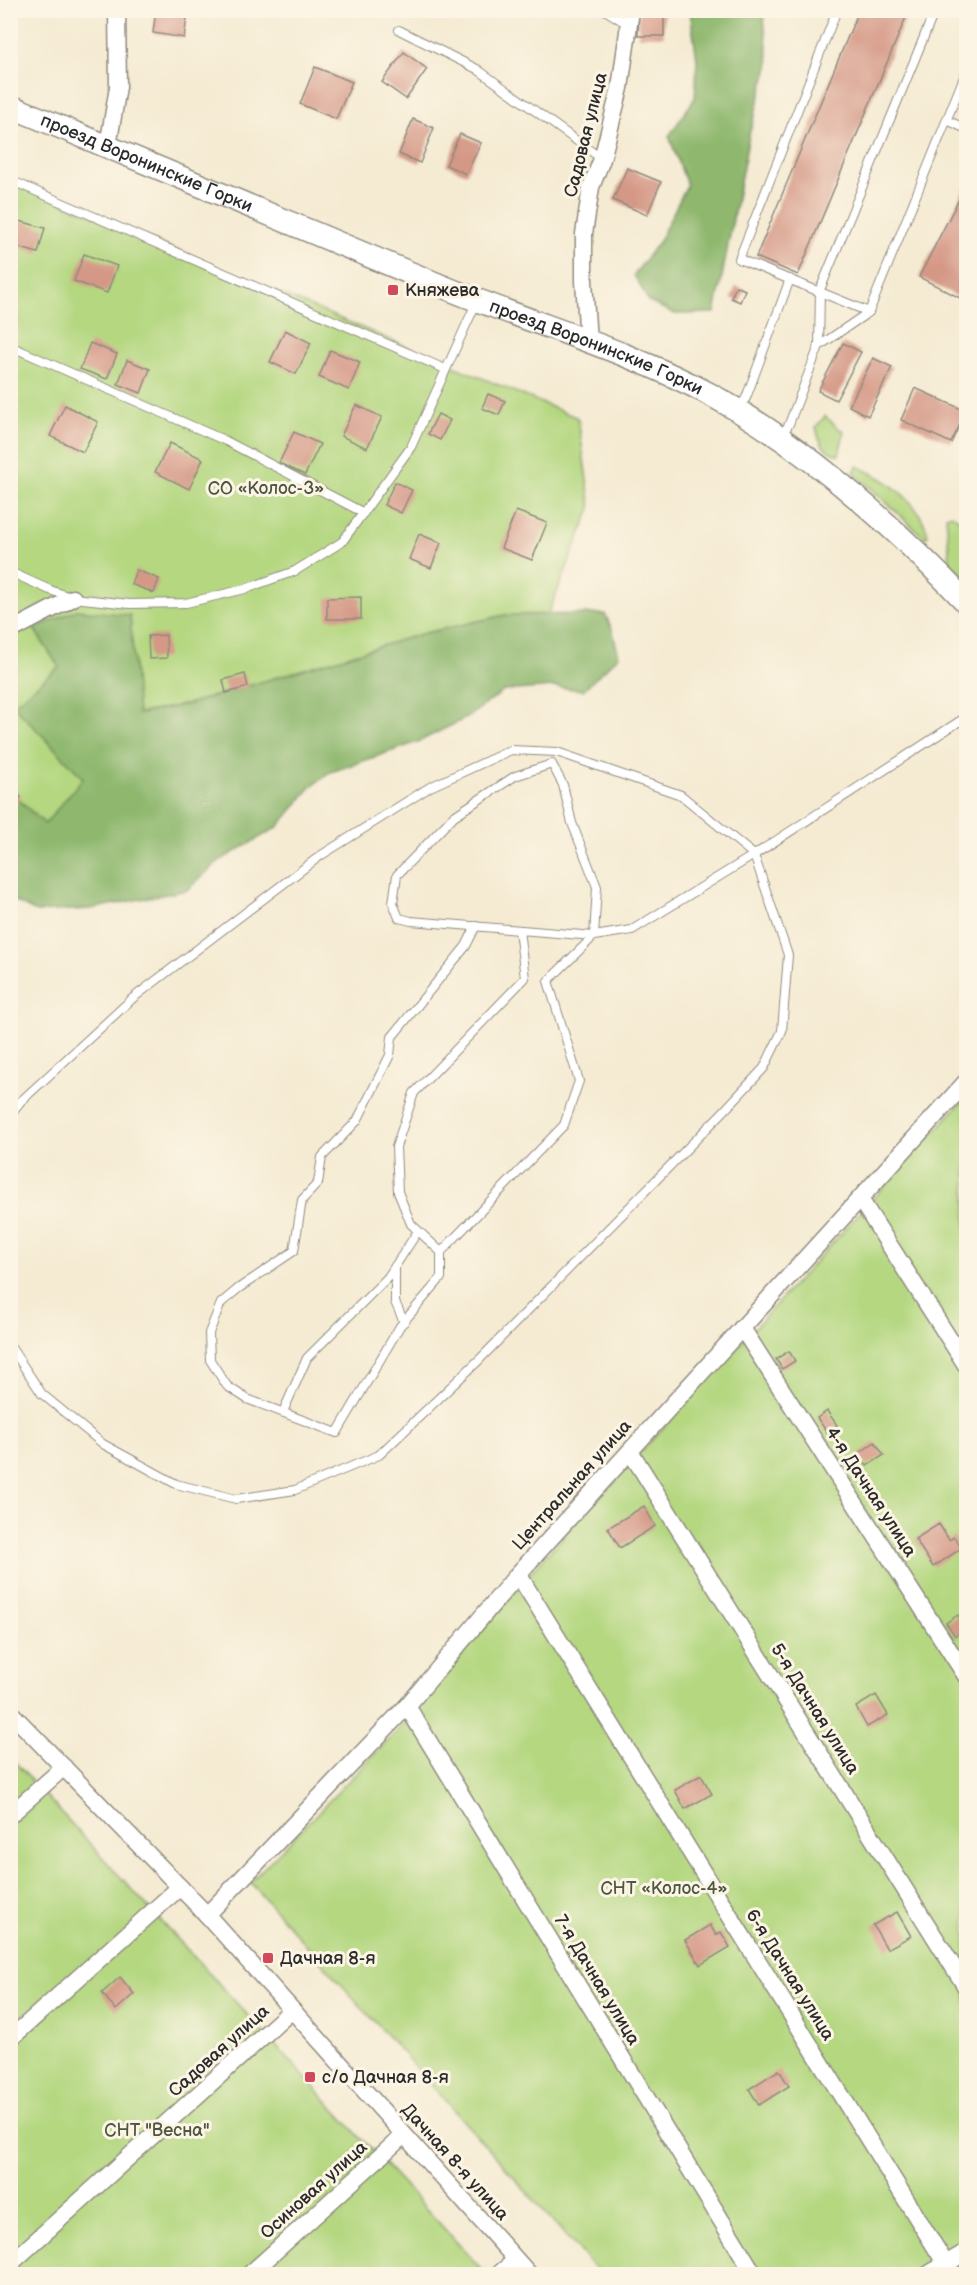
<svg xmlns="http://www.w3.org/2000/svg" width="977" height="2285" font-family="'Balsamiq Sans',sans-serif">
	<style>
		.green { fill: #b4d780; stroke: #708156; stroke-width: 1.5 }
		.forest { fill: #8fb86e; stroke: #5d724c; stroke-width: 1.5 }
		.building { fill: #d59886 }
		.lines { fill: none; stroke-linecap: round; stroke-linejoin: round }
		.lane-casing { stroke: #908b7f; stroke-width: 10 }
		.street-casing { stroke: #908b7f; stroke-width: 19 }
		.secondary-casing { stroke: #908b7f; stroke-width: 25 }
		.lane { stroke: #fff; stroke-width: 8 }
		.street { stroke: #fff; stroke-width: 16 }
		.secondary { stroke: #fff; stroke-width: 22 }
		.poi-dot { fill: #d1495b; stroke: #fcf5e5; stroke-width: 2 }
		.labels { text-anchor: middle; dominant-baseline: central; stroke-width: 6; stroke-linejoin: round; paint-order: stroke }
		.street-label { font-size: 18px; fill: #2b2b2b; stroke: #fcf5e5 }
		.poi-label { font-size: 18px; fill: #2b2b2b; stroke: #fcf5e5; text-anchor: start }
		.park-label { font-size: 18px; fill: #4d5640; stroke: #fcf5e5 }
	</style>
	<rect width="100%" height="100%" fill="#fcf5e5"/>
	<filter id="ink" filterUnits="userSpaceOnUse"><feTurbulence type="fractalNoise" baseFrequency=".0167" numOctaves="2"/><feDisplacementMap in="SourceGraphic" scale="12" xChannelSelector="R" yChannelSelector="G"/><feConvolveMatrix kernelMatrix="1 2 1 2 8 2 1 2 1" color-interpolation-filters="sRGB"/></filter>
	<filter id="wash" filterUnits="userSpaceOnUse"><feTurbulence type="fractalNoise" baseFrequency=".008" numOctaves="4" result="noise"/><feDisplacementMap in="SourceGraphic" scale="24" xChannelSelector="R" yChannelSelector="G"/><feGaussianBlur stdDeviation="1.35" result="paint"/><feColorMatrix in="noise" values="0 0 0 0 0 0 0 0 0 0 0 0 0 0 0 0 0 1.4 0 .05"/><feComposite in="paint" operator="in"/></filter>
	<g filter="url(#wash)">
		<rect width="100%" height="100%" fill="#f5ebd3"/>
		<g class="green">
			<polygon points="10,181 578,418 591,508 548,614 505,615 421,634 188,704 137,714 130,615 59,667 83,778 45,825 11,792"/>
			<path d="M825 416 838 428 844 431 839 455C824 452 819 442 816 427Z"/>
			<path d="M857 466C888 480 921 502 928 536L925 538 854 473Z"/>
			<polygon points="952,514 966,526 966,578 950,562 946,516"/>
			<polygon points="966,1097 966,2274 600,2274 250,1882 405,1723 530,1573"/>
			<polygon points="11,1758 486,2274 11,2274"/>
		</g>
		<g class="forest">
			<polygon points="690,11 763,11 769,63 749,135 715,313 675,314 649,302 634,275 659,241 687,185 669,136 695,98 697,60"/>
			<polygon points="76,610 130,615 138,714 188,704 421,634 505,615 605,614 612,629 619,656 583,690 553,687 504,691 466,718 418,742 328,773 310,788 278,827 219,861 187,890 90,909 36,912 11,899 10,792 45,824 83,778 13,705 59,667 34,629"/>
		</g>
		<g id="blocks">
			<g class="building">
				<polygon points="156,10 188,10 184,38 153,33"/>
				<polygon points="859,10 909,10 798,275 756,257"/>
				<polygon points="639,11 664,11 664,36 638,36"/>
				<polygon points="404,52 427,69 406,99 382,82"/>
				<polygon points="315,67 352,82 336,119 300,104"/>
				<polygon points="413,119 434,128 420,163 399,154"/>
				<polygon points="460,134 481,143 466,174 446,165"/>
				<polygon points="627,168 661,182 647,215 613,200"/>
				<polygon points="966,185 966,301 919,277"/>
				<polygon points="12,219 45,228 38,253 10,245"/>
				<polygon points="84,254 117,266 107,293 74,281"/>
				<polygon points="736,286 745,290 740,302 731,298"/>
				<polygon points="285,330 311,343 296,374 270,362"/>
				<polygon points="90,343 117,354 107,379 80,369"/>
				<polygon points="843,343 861,352 836,400 818,391"/>
				<polygon points="330,350 360,362 349,390 319,377"/>
				<polygon points="873,358 892,367 868,416 849,406"/>
				<polygon points="127,360 150,369 141,393 118,384"/>
				<polygon points="915,388 966,411 951,443 901,420"/>
				<polygon points="488,394 505,401 499,415 482,408"/>
				<polygon points="65,405 98,422 83,452 50,436"/>
				<polygon points="356,405 382,417 367,448 341,436"/>
				<polygon points="438,414 450,420 440,440 428,434"/>
				<polygon points="294,432 320,444 305,475 279,463"/>
				<polygon points="170,443 203,459 189,489 155,472"/>
				<polygon points="395,482 412,490 401,513 384,505"/>
				<polygon points="516,511 547,523 532,560 501,548"/>
				<polygon points="419,534 441,543 431,568 409,559"/>
				<polygon points="136,570 159,579 154,593 131,584"/>
				<polygon points="361,597 361,619 327,619 327,598"/>
				<polygon points="166,635 167,658 149,659 148,636"/>
				<polygon points="245,674 248,687 226,693 223,680"/>
				<polygon points="10,787 21,797 10,809"/>
				<polygon points="789,1351 795,1361 782,1369 776,1359"/>
				<polygon points="827,1411 837,1425 827,1432 817,1418"/>
				<polygon points="875,1442 884,1455 867,1466 858,1454"/>
				<polygon points="644,1506 655,1526 620,1548 608,1528"/>
				<polygon points="939,1524 949,1540 954,1537 962,1548 933,1567 915,1539"/>
				<polygon points="958,1615 966,1628 955,1636 946,1623"/>
				<polygon points="876,1695 888,1715 867,1727 856,1707"/>
				<polygon points="701,1775 712,1794 685,1809 675,1790"/>
				<polygon points="897,1912 911,1936 887,1949 873,1925"/>
				<polygon points="710,1925 716,1935 721,1932 730,1947 700,1965 685,1940"/>
				<polygon points="120,1977 134,1994 116,2010 102,1993"/>
				<polygon points="779,2070 789,2086 759,2105 749,2089"/>
			</g>
		</g>
	</g>
	<g filter="url(#ink)">
		<use href="#blocks" fill-opacity="0" stroke="#908b7f" stroke-width="1.5"/>
		<g class="lines">
			<g class="lane-casing">
				<g id="lane">
					<polyline points="605,10 629,25"/>
					<polyline points="837,10 739,259 869,312"/>
					<polyline points="399,30 477,69 602,159"/>
					<polyline points="947,120 966,129"/>
					<polyline points="10,180 445,369"/>
					<polyline points="10,346 226,441 364,513"/>
					<polyline points="819,346 869,312 966,72"/>
					<polyline points="738,409 746,398 790,279"/>
					<polyline points="781,437 789,424 819,346 820,290 935,10"/>
					<polyline points="10,572 50,590 73,598 130,604 186,603 245,589 295,571 342,542 411,447 477,301"/>
					<polyline points="476,926 466,946 392,1037 390,1055 357,1121 322,1157 318,1183 302,1200 294,1251 239,1288 221,1303 209,1333 210,1360 227,1386 247,1399 337,1433 400,1326 441,1278 441,1252 411,1224 398,1192 396,1147 414,1093 525,978 519,930"/>
					<polyline points="10,1116 20,1102 133,998 320,856 430,787 511,750 557,752 681,795 754,855 788,955 782,1031 764,1068 723,1112 478,1361 379,1455 295,1490 236,1499 176,1484 103,1444 42,1394 10,1346"/>
					<polyline points="441,1252 564,1125 579,1081 548,981 594,936 597,887 572,823 563,785 552,764 515,776 454,816 397,875 393,903 399,918 411,921 594,936 632,930 754,855 966,717"/>
					<polyline points="395,1266 395,1302 404,1322"/>
					<polyline points="283,1412 307,1358 388,1277 418,1231"/>
				</g>
			</g>
			<g class="street-casing">
				<g id="street">
					<polyline points="108,146 118,87 117,10"/>
					<polyline points="588,341 584,281 584,234 591,187 602,159 620,88 631,10"/>
					<polyline points="10,631 73,598"/>
					<polyline points="860,1199 966,1365"/>
					<polyline points="742,1328 966,1676"/>
					<polyline points="630,1451 966,1987"/>
					<polyline points="518,1574 952,2274"/>
					<polyline points="407,1706 754,2274"/>
					<polyline points="10,1712 207,1915 529,2274"/>
					<polyline points="10,1815 64,1767"/>
					<polyline points="207,1915 407,1706 518,1574 966,1082"/>
					<polyline points="10,2039 180,1887"/>
					<polyline points="10,2264 292,2010"/>
					<polyline points="250,2274 404,2135"/>
					<polyline points="499,2274 516,2260"/>
					<polyline points="929,2274 966,2252"/>
				</g>
			</g>
			<g class="secondary-casing">
				<g id="secondary">
					<path id="s1" d="M10 106C154 165 296 226 439 285 530 323 626 349 713 396 806 447 893 525 966 602"/>
				</g>
			</g>
			<use href="#lane" class="lane"/>
			<use href="#street" class="street"/>
			<use href="#secondary" class="secondary"/>
		</g>
	</g>
	<g class="poi-dot">
		<rect x="387" y="284" width="12" height="12" rx="3"/>
		<rect x="262" y="1952" width="12" height="12" rx="3"/>
		<rect x="304" y="2071" width="12" height="12" rx="3"/>
	</g>
	<g class="labels">
		<g class="street-label">
			<text transform="translate(586 135) rotate(-76)">Садовая улица</text>
			<text stroke="none"><textPath href="#s1" startOffset="148">проезд Воронинские Горки</textPath></text>
			<text stroke="none"><textPath href="#s1" startOffset="634">проезд Воронинские Горки</textPath></text>
			<text transform="translate(572 1485) rotate(-48)">Центральная улица</text>
			<text transform="translate(871 1492) rotate(57)">4-я Дачная улица</text>
			<text transform="translate(815 1709) rotate(58)">5-я Дачная улица</text>
			<text transform="translate(790 1975) rotate(58)">6-я Дачная улица</text>
			<text transform="translate(597 1980) rotate(59)">7-я Дачная улица</text>
			<text transform="translate(219 2051) rotate(-42)">Садовая улица</text>
			<text transform="translate(455 2162) rotate(48)">Дачная 8-я улица</text>
			<text transform="translate(314 2190) rotate(-42)">Осиновая улица</text>
		</g>
		<g class="poi-label">
			<text x="405" y="290">Княжева</text>
			<text x="280" y="1958">Дачная 8-я</text>
			<text x="322" y="2077">с/о Дачная 8-я</text>
		</g>
		<g class="park-label">
			<text x="266" y="488">СО «Колос-3»</text>
			<text x="664" y="1888">СНТ «Колос-4»</text>
			<text x="157" y="2130">СНТ "Весна"</text>
		</g>
	</g>
	<rect width="977" height="2285" fill="none" stroke="#fcf5e5" stroke-width="36"/>
</svg>
